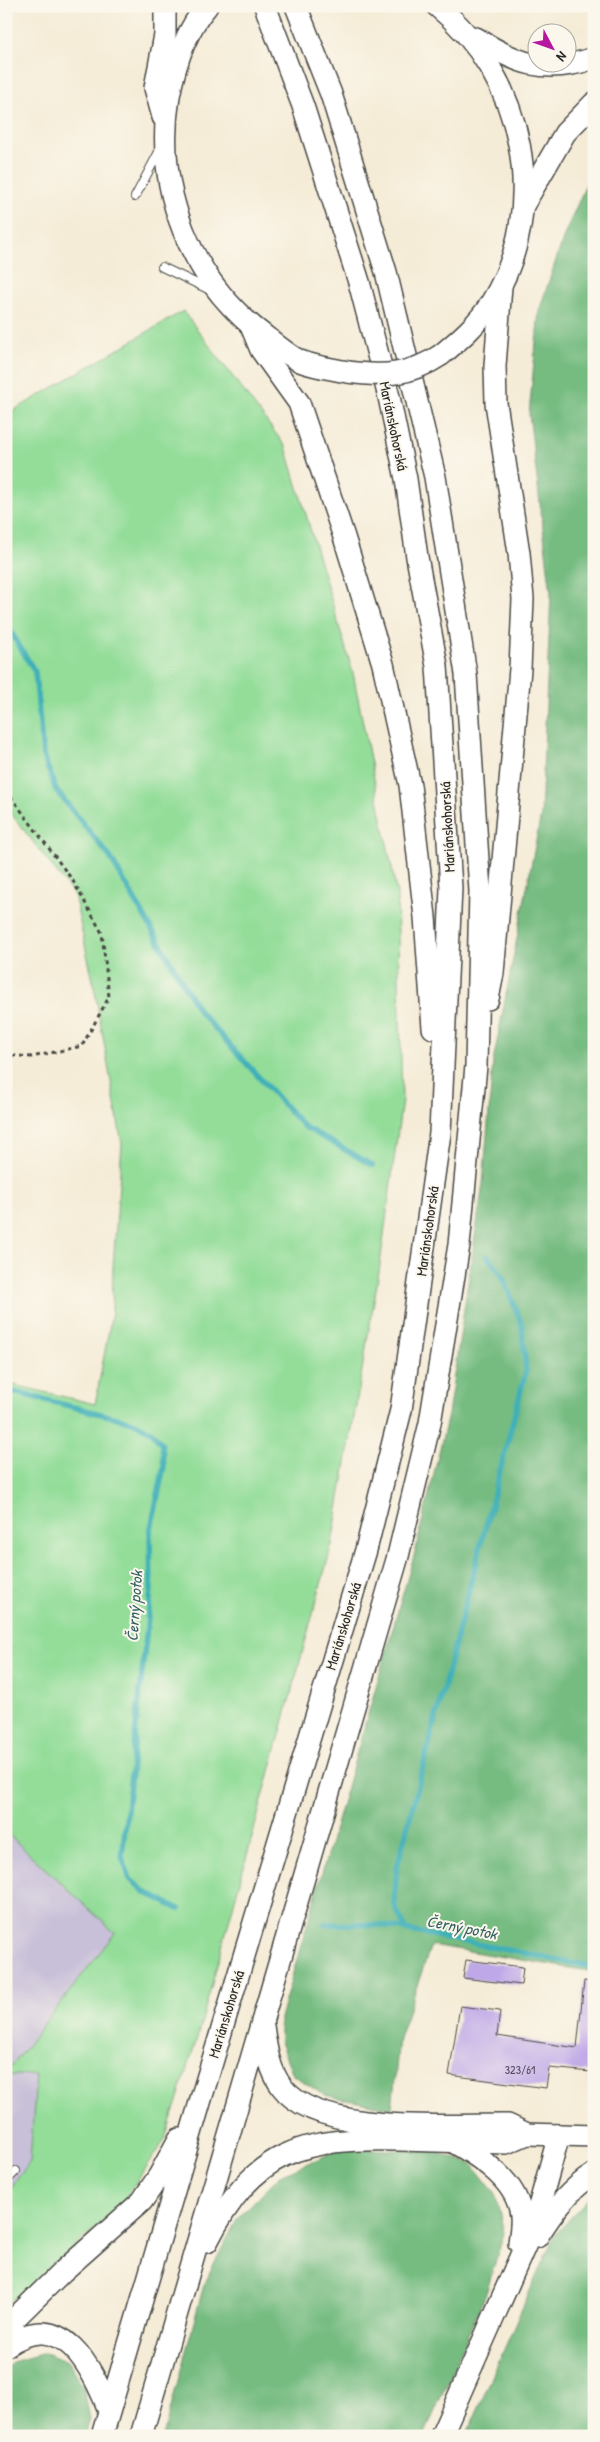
<svg xmlns="http://www.w3.org/2000/svg" width="600" height="2442" font-family="'Patrick Hand',sans-serif">
	<style>
		.industrial { fill: #c8bfd8 }
		.green { fill: #93dd99; stroke: #5f8462 }
		.forest { fill: #76bc81; stroke: #507456 }
		.lines { fill: none; stroke-linecap: round; stroke-linejoin: round }
		.stream { stroke: #3fb0b8; stroke-width: 5.5 }
		.building { fill: #bfa8e7 }
		.lane-casing { stroke: #494845; stroke-width: 10 }
		.secondary-casing { stroke: #494845; stroke-width: 24 }
		.path { stroke: #494845; stroke-width: 3; stroke-dasharray: 4 4; stroke-linecap: butt }
		.lane { stroke: #fff; stroke-width: 8 }
		.secondary { stroke: #fff; stroke-width: 21 }
		.secondary-bridge-casing { stroke: #494845; stroke-width: 24; stroke-linecap: butt }
		.secondary-bridge { stroke: #fff; stroke-width: 21 }
		.labels { text-anchor: middle; dominant-baseline: central; stroke-width: 4; stroke-linejoin: round; paint-order: stroke }
		.number-label { font-size: 12px; fill: #504a5a }
		.street-label { font-size: 15px; fill: #2b2b2b; stroke: #fbf7ec }
		.water-label { font-size: 16px; font-style: italic; fill: #336063; stroke: #fbf7ec }
	</style>
	<rect width="100%" height="100%" fill="#fbf7ec"/>
	<filter id="ink" filterUnits="userSpaceOnUse"><feTurbulence type="fractalNoise" baseFrequency=".02" numOctaves="2"/><feDisplacementMap in="SourceGraphic" scale="10" xChannelSelector="R" yChannelSelector="G"/><feConvolveMatrix kernelMatrix="1 2 1 2 8 2 1 2 1" color-interpolation-filters="sRGB"/></filter>
	<filter id="wash" filterUnits="userSpaceOnUse"><feTurbulence type="fractalNoise" baseFrequency=".0096" numOctaves="4" result="noise"/><feDisplacementMap in="SourceGraphic" scale="20" xChannelSelector="R" yChannelSelector="G"/><feGaussianBlur stdDeviation="1.12" result="paint"/><feColorMatrix in="noise" values="0 0 0 0 0 0 0 0 0 0 0 0 0 0 0 0 0 1.4 0 .05"/><feComposite in="paint" operator="in"/></filter>
	<g filter="url(#wash)">
		<rect width="100%" height="100%" fill="#f5ecd7"/>
		<g class="industrial">
			<polygon points="6,1760 10,1836 116,1933 6,2073"/>
			<polygon points="6,2075 36,2075 30,2162 6,2194"/>
		</g>
		<polygon class="green" points="183,311 286,447 353,673 397,894 402,1100 379,1272 332,1544 198,2035 165,2139 118,2209 6,2306 6,2194 30,2162 36,2075 6,2075 6,2073 115,1933 10,1836 6,1760 6,1383 95,1404 112,1313 113,1267 122,1144 93,981 74,895 6,807 6,415"/>
		<g class="forest">
			<polygon points="594,166 594,1972 431,1945 399,2038 392,2109 324,2095 293,2075 280,2042 280,2018 415,1552 448,1415 483,1184 493,1062 541,815 551,593 529,414 539,311 565,233"/>
			<polygon points="341,2149 432,2151 472,2164 495,2193 504,2233 486,2293 424,2436 163,2436 205,2281 238,2218 280,2175"/>
			<polygon points="594,2192 594,2436 466,2436 554,2236"/>
			<polygon points="45,2353 68,2362 83,2386 90,2419 85,2436 6,2436 6,2368 12,2362"/>
		</g>
		<g class="lines">
			<g class="stream">
				<polyline points="6,624 35,672 43,755 56,790 110,857 199,1011 303,1126 372,1165"/>
				<polyline points="6,1390 133,1422 152,1432 162,1445 164,1466 150,1533 151,1590 122,1857 130,1879 145,1892 179,1909"/>
				<polyline points="324,1924 380,1925 594,1967"/>
				<polyline points="406,1930 394,1904 397,1867 526,1371 522,1325 502,1275 487,1256"/>
			</g>
		</g>
		<g id="blocks">
			<g class="building">
				<polygon points="466,1960 523,1967 521,1985 463,1978"/>
				<polygon points="584,1981 594,1982 594,2048 591,2072 549,2068 546,2088 449,2075 460,2006 500,2011 497,2036 577,2048"/>
			</g>
		</g>
	</g>
	<g filter="url(#ink)">
		<use href="#blocks" fill-opacity="0" stroke="#494845" stroke-width="1"/>
		<g class="lines">
			<g class="lane-casing">
				<g id="lane">
					<polyline points="135,197 161,148"/>
					<polyline points="162,267 210,290"/>
					<polyline points="6,2181 16,2171"/>
				</g>
			</g>
			<g class="secondary-casing">
				<g id="secondary">
					<path d="M207 6C185 31 175 64 169 96 154 189 190 281 266 337 277 345 288 355 300 361 315 367 333 369 348 372"/>
					<path d="M437 6C524 76 551 207 491 303 479 323 459 340 441 355"/>
					<path d="M476 38C517 64 546 75 594 58"/>
					<polyline points="163,117 155,88 165,35 165,6"/>
					<polyline points="524,204 565,133 594,103"/>
					<polyline points="251,326 261,350 299,403 344,537 383,664 410,785 425,917 433,1028"/>
					<polyline points="488,999 493,973 520,669 523,599 519,553 496,403 495,366 501,286"/>
					<path d="M263 2026C266 2047 269 2070 282 2087 318 2136 451 2124 508 2125L527 2134 594 2136"/>
					<path d="M455 2143C481 2158 518 2182 521 2216 522 2225 520 2234 519 2243"/>
					<path d="M537 2237C552 2213 569 2189 594 2174"/>
					<path d="M207 2242C254 2150 302 2137 400 2140 435 2141 471 2142 506 2143L527 2134"/>
					<polyline points="6,2327 62,2272 142,2201 159,2176 179,2139"/>
					<path d="M6 2346C63 2306 91 2367 109 2410"/>
					<polyline points="102,2436 201,2099 366,1550 401,1410 440,1133 451,888 437,666 417,557 406,479 389,397 359,282 303,106 265,6"/>
					<polyline points="141,2436 398,1556 430,1423 459,1245 476,1066 480,891 466,674 435,477 386,272 331,94 296,6"/>
					<polyline points="441,2436 533,2228 559,2135"/>
				</g>
			</g>
			<polyline class="path" points="6,790 73,881 102,933 109,997 82,1046 32,1057 6,1055"/>
			<use href="#lane" class="lane"/>
			<use href="#secondary" class="secondary"/>
			<g class="secondary-bridge-casing">
				<path id="secondary-bridge" d="M348 372C384 377 411 375 441 355"/>
			</g>
			<use href="#secondary-bridge" class="secondary-bridge"/>
		</g>
	</g>
	<g class="labels">
		<g class="number-label">
			<text x="520" y="2069">323/61</text>
		</g>
		<g class="street-label">
			<text transform="translate(394 426) rotate(78)">Mariánskohorská</text>
			<text transform="translate(447 827) rotate(-93)">Mariánskohorská</text>
			<text transform="translate(427 1231) rotate(-82)">Mariánskohorská</text>
			<text transform="translate(343 1626) rotate(-73)">Mariánskohorská</text>
			<text transform="translate(226 2014) rotate(-73)">Mariánskohorská</text>
		</g>
		<g class="water-label">
			<text transform="translate(134 1606) rotate(-86)">Černý potok</text>
			<text transform="translate(462 1927) rotate(11)">Černý potok</text>
		</g>
	</g>
	<rect width="600" height="2442" fill="none" stroke="#fbf7ec" stroke-width="25"/>
	<g transform="translate(552 48) rotate(131)"><circle r="24" fill="#fbf7ec" stroke="#a8a59f"/>
	<path d="M0-4L9 19L0 12L-9 19Z" fill="#b5179e"/>
	<text y="-8" font-size="14" font-weight="bold" text-anchor="middle" fill="#2b2b2b">N</text>
	</g>
</svg>
